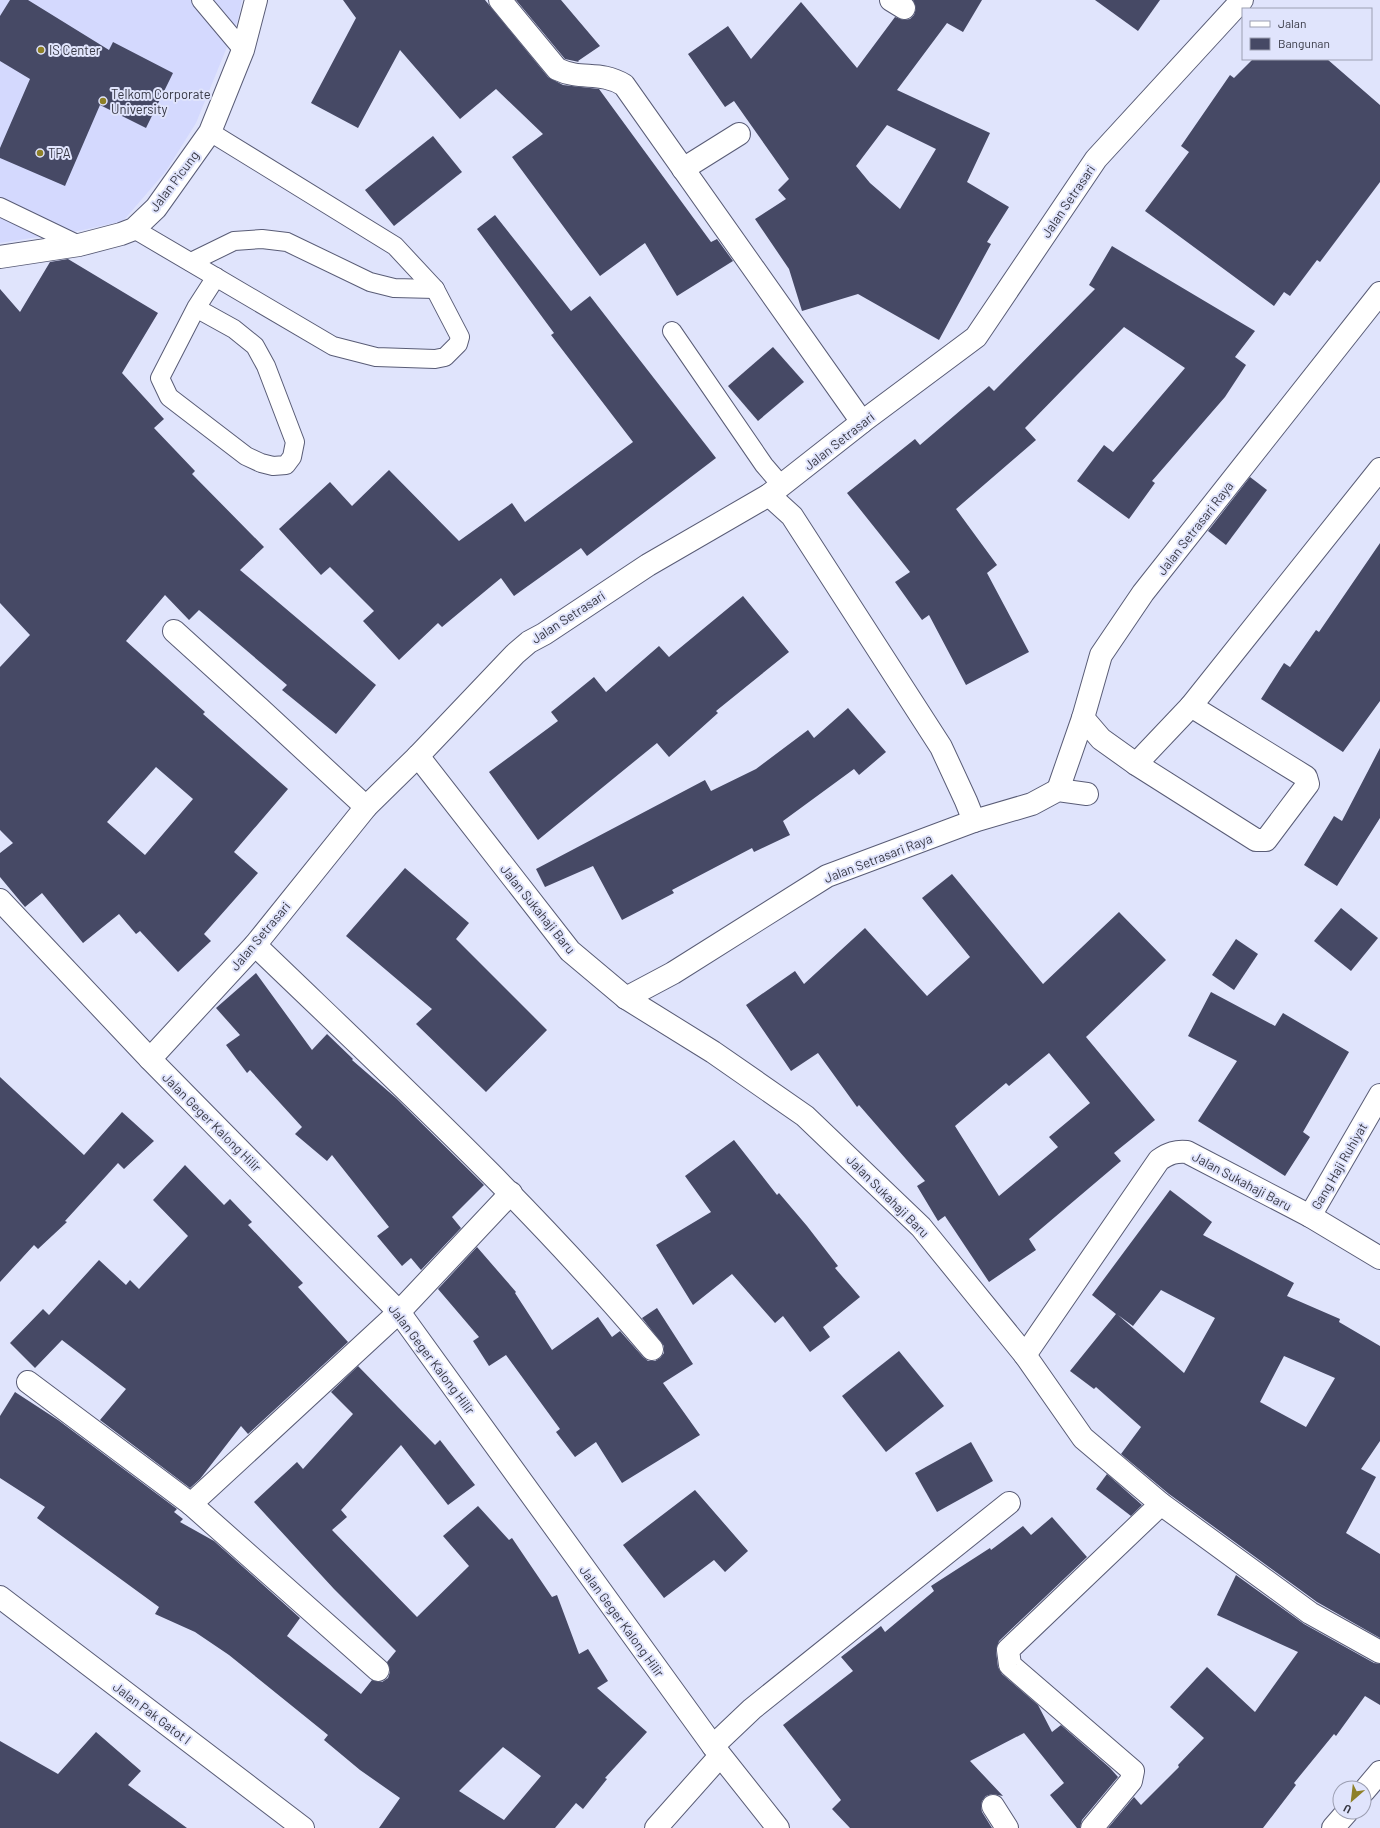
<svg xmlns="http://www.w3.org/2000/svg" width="1380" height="1828" font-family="Barlow,sans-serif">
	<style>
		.built { fill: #d4d9fe }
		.building { fill: #464965; fill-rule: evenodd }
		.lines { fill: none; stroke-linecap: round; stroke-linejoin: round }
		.service-casing { stroke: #595c76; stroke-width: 20 }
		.minor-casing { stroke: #595c76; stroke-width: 24 }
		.tertiary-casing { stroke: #595c76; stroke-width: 24 }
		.secondary-casing { stroke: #595c76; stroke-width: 24 }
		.service { stroke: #fff; stroke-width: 18 }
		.minor { stroke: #fff; stroke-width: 22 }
		.tertiary { stroke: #fff; stroke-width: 22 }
		.secondary { stroke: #fff; stroke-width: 22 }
		.poi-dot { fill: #8e8027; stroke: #e0e4fc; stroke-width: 1.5 }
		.labels { text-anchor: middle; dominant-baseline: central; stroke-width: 4; stroke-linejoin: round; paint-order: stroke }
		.poi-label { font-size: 13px; fill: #363743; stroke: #e0e4fc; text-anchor: start }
		.street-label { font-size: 13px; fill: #363743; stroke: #e0e4fc }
	</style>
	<rect width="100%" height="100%" fill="#e0e4fc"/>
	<polygon class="built" points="0,0 242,0 238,20 196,123 166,171 123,221 83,230 0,243"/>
	<g class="building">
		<polygon points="10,0 28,0 109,50 113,42 173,73 146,128 100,105 65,186 0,158 0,148 30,79 0,61 0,16"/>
		<polygon points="343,0 485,0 548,77 563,85 599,89 711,242 717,239 733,261 677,296 645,243 600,276 512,157 543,134 496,89 460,119 400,50 358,128 311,103 356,18"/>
		<polygon points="516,0 561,0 600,46 578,61 579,62 565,59"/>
		<path d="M913 0H982L963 32 947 23 897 90 990 133 967 182 1009 207 987 242 991 244 939 340 858 294 802 311 789 269 755 219 786 199 778 190 789 179 734 101 725 107 688 54 728 26 751 59 801 2 857 68 895 17 904 20 910 19 914 15 916 8ZM887 125 936 149 900 209 870 183 856 166Z"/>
		<polygon points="1095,0 1160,0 1138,31"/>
		<polygon points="1253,59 1327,59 1380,105 1380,182 1320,262 1317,260 1290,296 1284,292 1274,306 1145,211 1189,152 1181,146 1230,75 1234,78"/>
		<polygon points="433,136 462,172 394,226 365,190"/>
		<polygon points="495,215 571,311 590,296 716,458 587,556 581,548 514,596 501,578 442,627 438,623 399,660 363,621 374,611 330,567 321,575 279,529 330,482 352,506 389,470 459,541 512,503 525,522 633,442 551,335 554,333 477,229"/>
		<polygon points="1112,246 1255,331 1235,357 1246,365 1225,397 1152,481 1155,483 1129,519 1077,481 1104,445 1113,452 1185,368 1124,327 1025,428 1036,440 956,509 997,565 987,573 1029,652 966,685 929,615 922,620 895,582 910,572 847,493 915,439 920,445 989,386 994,391 1095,289 1089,285"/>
		<path d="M68 259 158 313 122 373 164 419 154 428 195 471 192 474 264 547 240 570 376 685 336 734 282 690 287 685 199 610 189 620 165 595 126 641 205 712 203 714 288 789 234 852 258 873 204 934 211 941 178 972 140 931 136 934 119 914 83 943 42 893 25 907 0 877V853L13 843 0 830V667L30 635 0 603V289L20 312 50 262ZM156 767 193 799 145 855 107 822Z"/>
		<polygon points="773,347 804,382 758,421 728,386"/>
		<polygon points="1250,477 1267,490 1226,545 1208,531"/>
		<polygon points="1380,543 1380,701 1343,752 1261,699 1284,663 1290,667 1316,630 1319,632"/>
		<polygon points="743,596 789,652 716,711 718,713 669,757 657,743 538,840 489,772 558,721 551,712 594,677 606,692 659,646 669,657"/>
		<polygon points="848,708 886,752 859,775 854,769 783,821 790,835 754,852 752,848 672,890 674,893 622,920 593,866 545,887 536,869 705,780 711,791 756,769 808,730 814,738"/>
		<polygon points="1380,748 1380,818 1337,886 1304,865 1334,816 1342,821"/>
		<polygon points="405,868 469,923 456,939 547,1030 486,1092 416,1024 432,1009 346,936"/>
		<path d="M952 874 1043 984 1119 912 1166 960 1086 1037 1155 1120 1114 1153 1121 1161 1029 1239 1036 1250 989 1282 945 1216 938 1221 917 1186 925 1181 859 1105 857 1107 818 1053 791 1071 746 1005 795 971 804 984 865 928 927 996 970 957 922 898ZM1049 1053 1090 1103 1049 1137 1058 1147 999 1196 955 1126 1006 1083 1009 1086Z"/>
		<polygon points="1341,908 1378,938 1351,971 1314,941"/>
		<polygon points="1236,939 1258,954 1234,990 1212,975"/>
		<polygon points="256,973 312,1050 327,1034 353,1059 352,1060 396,1098 484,1185 452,1217 461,1228 421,1270 411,1258 402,1266 377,1236 389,1227 332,1155 327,1161 295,1134 302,1127 250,1070 247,1073 226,1045 240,1035 216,1008"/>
		<polygon points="1211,992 1275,1026 1283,1013 1349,1052 1303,1132 1310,1137 1285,1176 1198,1121 1237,1061 1188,1036"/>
		<polygon points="0,1077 84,1155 122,1112 154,1141 124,1169 118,1163 65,1221 67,1222 38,1249 34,1245 0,1282"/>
		<polygon points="734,1140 777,1195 779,1193 807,1226 838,1266 835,1268 860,1297 823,1327 830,1337 810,1352 783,1316 775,1323 732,1274 693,1305 656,1245 711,1212 685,1176"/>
		<polygon points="185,1165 224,1205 230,1199 252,1222 248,1225 303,1283 298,1287 348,1342 248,1434 241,1426 200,1479 190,1488 100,1420 126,1389 62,1340 35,1368 10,1343 43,1309 49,1315 99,1260 126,1285 130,1280 139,1289 188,1236 153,1200"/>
		<path d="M1170 1190 1212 1222 1203 1235 1294 1283 1287 1296 1340 1319 1339 1322 1380 1346V1441L1361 1469 1376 1477 1346 1533 1380 1554V1638L1317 1602 1169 1494 1121 1454 1141 1427 1096 1387 1094 1389 1070 1371 1116 1314 1092 1295ZM1161 1290 1215 1318 1184 1373 1118 1315 1133 1326ZM1284 1356 1335 1378 1306 1427 1260 1402Z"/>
		<polygon points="477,1247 516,1292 515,1293 552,1350 598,1317 612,1337 620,1331 643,1357 648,1361 655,1361 660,1358 664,1353 664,1346 642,1318 657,1308 693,1364 663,1383 700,1435 622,1483 596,1442 575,1457 556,1432 560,1429 506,1355 489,1366 473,1341 479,1337 438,1289"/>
		<polygon points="899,1351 944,1406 886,1452 842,1396"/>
		<path d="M358 1366 435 1445 440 1440 475 1485 448 1505 401 1445 341 1510 347 1517 332 1530 417 1617 469 1566 443 1536 478 1506 509 1540 512 1538 552 1597 557 1595 579 1654 588 1649 608 1681 597 1688 647 1732 605 1778 607 1779 583 1809 576 1803 555 1828H379L400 1798 360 1770 324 1740 328 1735 229 1655 195 1632 155 1614 159 1607 37 1518 45 1507 0 1478V1416L15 1392 58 1420 177 1509 174 1512 183 1519 180 1522 214 1541 300 1618 287 1636 361 1694 372 1680 382 1682 388 1678 390 1672 387 1662 396 1651 334 1589 254 1502 297 1462 303 1469 353 1414 331 1392ZM503 1747 541 1776 504 1820 459 1791Z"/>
		<polygon points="971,1442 993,1481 937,1512 915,1473"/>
		<polygon points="1107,1474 1142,1505 1131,1516 1096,1489"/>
		<polygon points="695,1490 748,1551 725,1572 714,1560 664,1598 623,1545"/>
		<polygon points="1052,1517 1087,1557 999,1641 996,1651 998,1667 1002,1674 1038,1705 1052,1732 1061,1725 1110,1768 1118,1777 1082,1820 1080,1828 1077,1828 1050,1795 1064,1783 1024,1733 970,1761 1003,1796 992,1794 986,1796 982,1801 981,1807 982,1812 992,1828 850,1828 832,1809 841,1800 783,1725 853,1671 841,1657 881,1626 885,1632 934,1591 931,1586 990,1548 991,1550 1023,1526 1031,1535"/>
		<polygon points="1236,1575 1304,1624 1374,1663 1380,1664 1380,1705 1365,1696 1336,1736 1334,1734 1294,1783 1296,1785 1263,1828 1108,1828 1134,1797 1141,1805 1179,1767 1178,1765 1204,1738 1170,1707 1207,1667 1255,1712 1298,1652 1217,1615"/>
		<polygon points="96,1732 141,1771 128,1785 187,1828 0,1828 0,1741 58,1774"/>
	</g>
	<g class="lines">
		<g class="service-casing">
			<g id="service">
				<polyline points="201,0 243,50"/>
				<polyline points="0,207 79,245"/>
				<polyline points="134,229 333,346 376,357 435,359 445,357 458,344 460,337 435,289 395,246 210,132"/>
				<polyline points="191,262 234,241 262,239 287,242 370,282 394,288 435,289"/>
				<polyline points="196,308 234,329 255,346 266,366 295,442 292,457 286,465 273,466 261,463 246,456 169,397 160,378 196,308 216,277"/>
				<polyline points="672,331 764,465 782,486"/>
			</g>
		</g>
		<g class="minor-casing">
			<g id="minor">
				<path d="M500 0 557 69C582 81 599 70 624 85L862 422"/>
				<polyline points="891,0 904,8"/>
				<polyline points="683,169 739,134"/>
				<polyline points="0,257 79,245 121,234 134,229 156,208 210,132 243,50 256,0"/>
				<polyline points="769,495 792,516 941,747 966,801 974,821"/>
				<polyline points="174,631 259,708 366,807"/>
				<polyline points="1083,718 1101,739 1136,764 1256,840 1266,840 1308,784 1306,777 1191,706 1380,469"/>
				<polyline points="418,756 570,951 626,998 713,1052 805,1116 921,1227 1025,1355 1083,1438 1161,1504 1310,1613 1380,1652"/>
				<polyline points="1136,764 1191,706"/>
				<polyline points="1058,790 1083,718 1101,655 1143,593 1380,293"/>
				<path d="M255 945C391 1076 530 1204 652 1349"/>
				<polyline points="626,998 673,973 827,876 974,821 1032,804 1058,790 1087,794"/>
				<polyline points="150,1059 255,945 366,807 418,756 515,654 529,642 544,634 648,565 769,495 862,422 976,337 1096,159 1242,0"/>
				<polyline points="1310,1216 1380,1095"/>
				<path d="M1025 1355 1159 1160C1169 1153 1176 1151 1187 1152L1310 1216 1380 1258"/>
				<polyline points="28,1382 191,1504 378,1670"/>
				<polyline points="191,1504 399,1312 511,1193"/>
				<polyline points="0,1597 303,1828"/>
				<polyline points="713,1746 752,1709 1009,1503"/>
				<polyline points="993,1806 1007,1828"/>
				<polyline points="1092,1828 1131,1781 1133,1771 1010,1665 1008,1650 1161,1504"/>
			</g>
		</g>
		<g class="tertiary-casing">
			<g id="tertiary">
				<polyline points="1364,1791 1380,1772"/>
				<polyline points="656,1828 720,1756"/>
				<polyline points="1333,1828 1347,1812"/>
			</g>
		</g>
		<g class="secondary-casing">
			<polyline id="secondary" points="0,900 150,1059 399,1312 713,1746 778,1828"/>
		</g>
		<use href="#service" class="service"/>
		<use href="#minor" class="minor"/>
		<use href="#tertiary" class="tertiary"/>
		<use href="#secondary" class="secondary"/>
	</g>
	<g class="poi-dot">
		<circle cx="41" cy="50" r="4"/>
		<circle cx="103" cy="101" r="4"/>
		<circle cx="40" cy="153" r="4"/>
	</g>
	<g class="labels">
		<g class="poi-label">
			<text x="49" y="50">IS Center</text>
			<text x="111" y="94">Telkom Corporate<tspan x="111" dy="15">University</tspan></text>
			<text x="48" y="153">TPA</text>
		</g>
		<g class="street-label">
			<text transform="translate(174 181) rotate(-53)">Jalan Picung</text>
			<text transform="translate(1068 201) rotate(-56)">Jalan Setrasari</text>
			<text transform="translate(839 441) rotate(-38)">Jalan Setrasari</text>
			<text transform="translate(1195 528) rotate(-52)">Jalan Setrasari Raya</text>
			<text transform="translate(568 617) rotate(-33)">Jalan Setrasari</text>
			<text transform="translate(878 858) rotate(-21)">Jalan Setrasari Raya</text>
			<text transform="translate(538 909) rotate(51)">Jalan Sukahaji Baru</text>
			<text transform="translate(260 936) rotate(-50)">Jalan Setrasari</text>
			<text transform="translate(212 1122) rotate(45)">Jalan Geger Kalong Hilir</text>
			<text transform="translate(1339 1166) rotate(-60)">Gang Haji Ruhiyat</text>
			<text transform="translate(1242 1181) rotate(28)">Jalan Sukahaji Baru</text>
			<text transform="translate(888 1196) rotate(45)">Jalan Sukahaji Baru</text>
			<text transform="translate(432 1359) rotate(53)">Jalan Geger Kalong Hilir</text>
			<text transform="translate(622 1621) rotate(54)">Jalan Geger Kalong Hilir</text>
			<text transform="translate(152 1713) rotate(37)">Jalan Pak Gatot I</text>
		</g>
	</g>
	<rect x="1242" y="8" width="130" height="52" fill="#e0e4fc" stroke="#9c9fb2"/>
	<rect x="1250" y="21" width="20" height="6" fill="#ffffff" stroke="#9c9fb2"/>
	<text x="1278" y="28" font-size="12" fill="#363743">Jalan</text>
	<rect x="1250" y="38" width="20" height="12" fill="#464965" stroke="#9c9fb2"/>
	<text x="1278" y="48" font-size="12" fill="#363743">Bangunan</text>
	<g transform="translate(1352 1800) rotate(208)"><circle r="19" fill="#e0e4fc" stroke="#9c9fb2"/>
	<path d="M0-3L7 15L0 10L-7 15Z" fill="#8e8027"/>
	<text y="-6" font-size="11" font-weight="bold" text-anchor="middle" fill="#363743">U</text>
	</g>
</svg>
